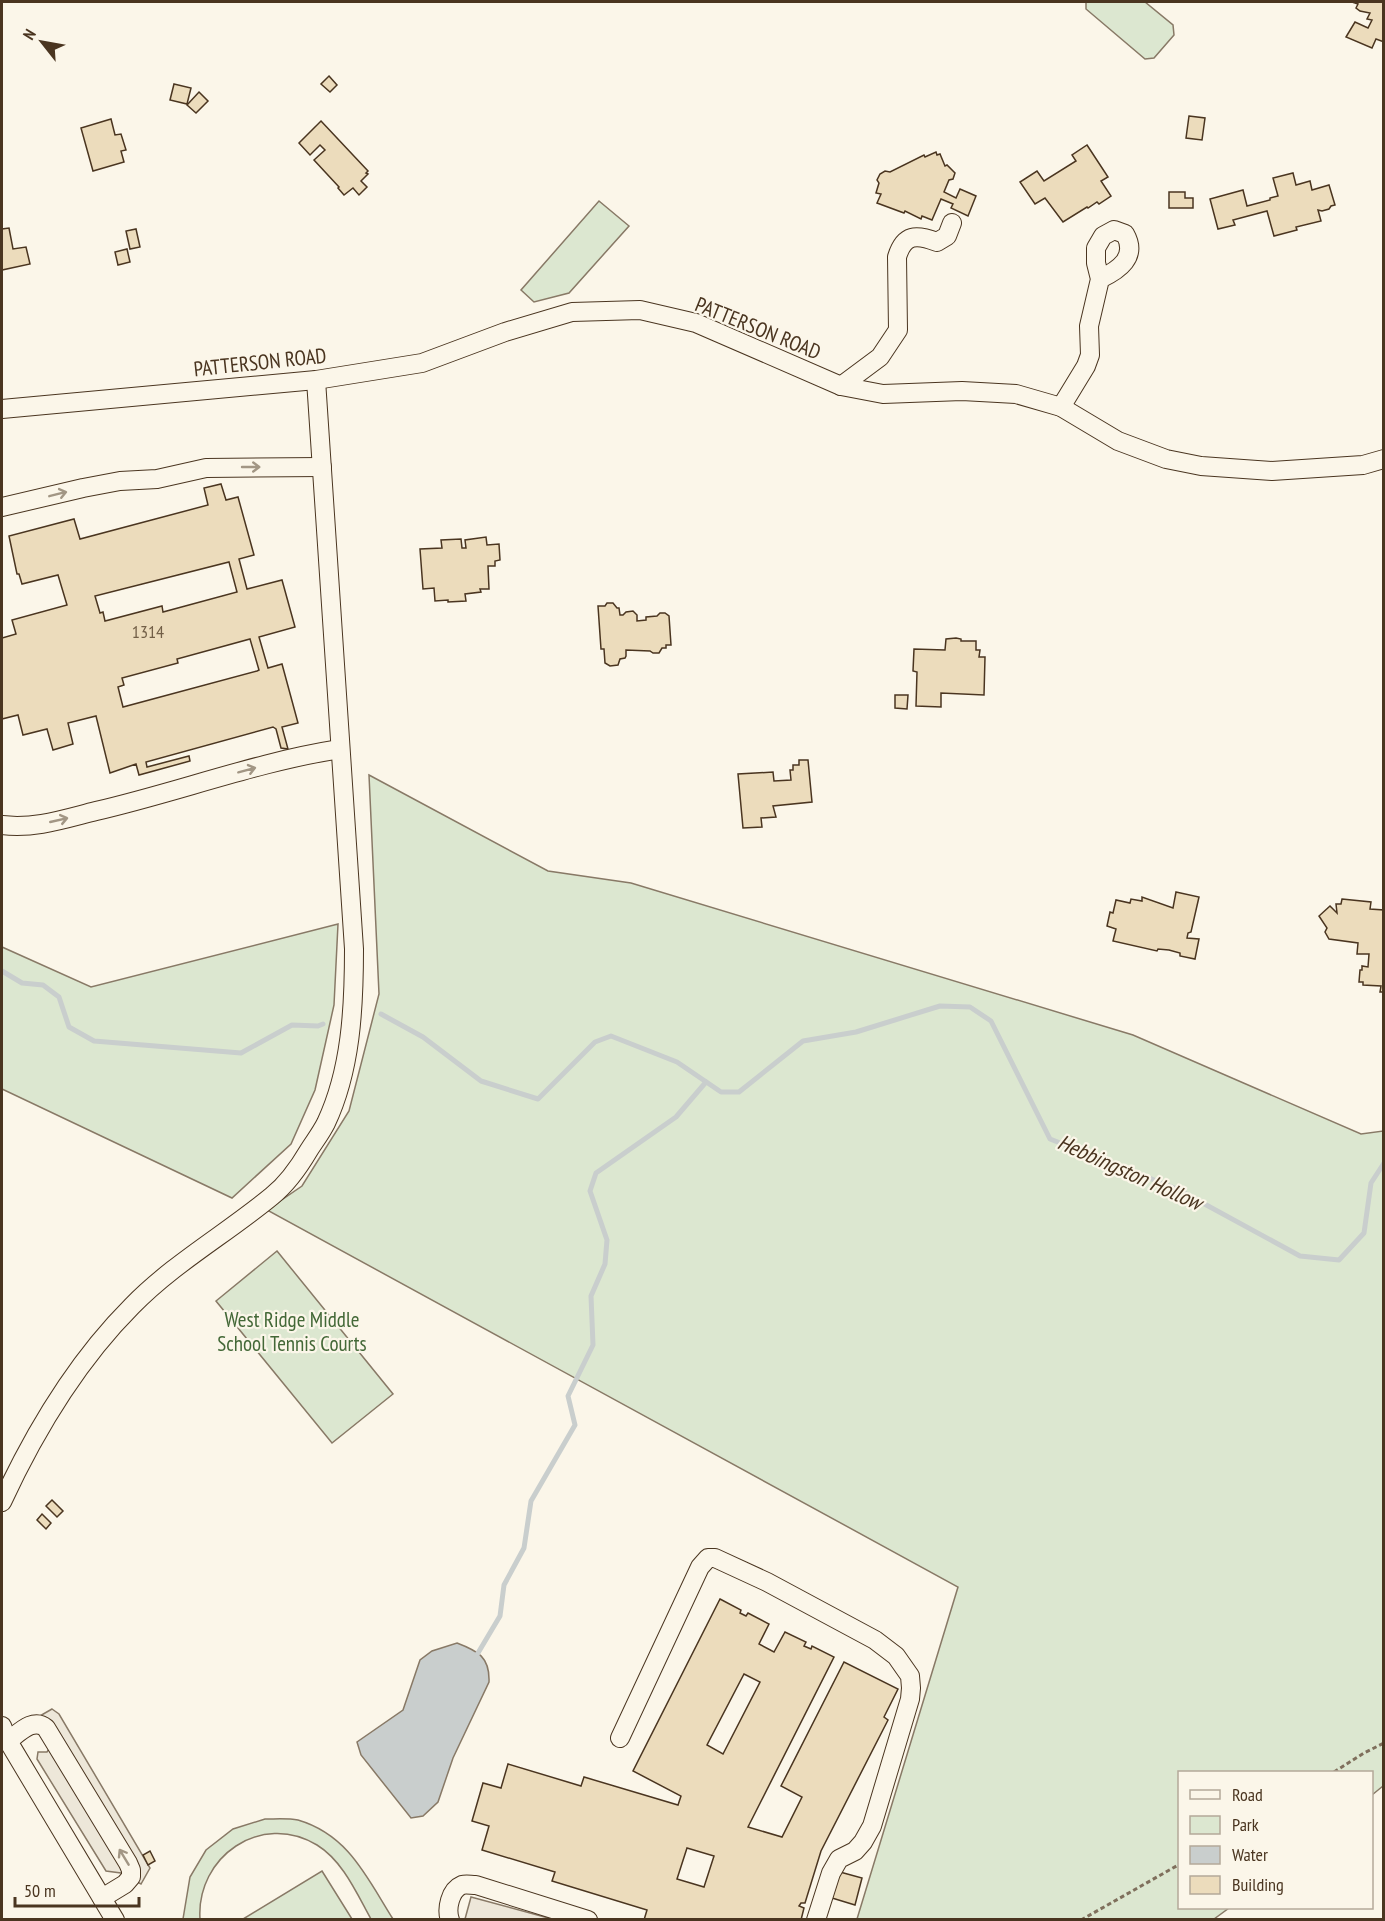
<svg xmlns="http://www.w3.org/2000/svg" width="1385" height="1921" font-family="'PT Sans Narrow',sans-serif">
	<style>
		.green { fill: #dce7d0; stroke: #887966; stroke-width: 1.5 }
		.parking { fill: #ede7d9; stroke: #887966; stroke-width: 1.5 }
		.water { fill: #c9cecd; stroke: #887966; stroke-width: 1.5 }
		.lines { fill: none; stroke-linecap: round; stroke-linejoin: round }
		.stream { stroke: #c9cecd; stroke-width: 5 }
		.building { fill: #ecdcbc; stroke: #4a3520; stroke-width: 1.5; fill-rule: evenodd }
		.minor-casing { stroke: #4a3520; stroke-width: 20 }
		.path { stroke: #7f6f5c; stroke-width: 3; stroke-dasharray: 4.5 3; stroke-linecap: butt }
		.minor { stroke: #fbf6e9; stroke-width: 18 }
		.oneway { stroke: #a29684 }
		.labels { text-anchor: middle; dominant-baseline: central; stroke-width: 4.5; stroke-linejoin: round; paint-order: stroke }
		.number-label { font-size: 18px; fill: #725f47 }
		.street-label { font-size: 21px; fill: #4a3520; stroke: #fbf6e9 }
		.park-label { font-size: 21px; fill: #436837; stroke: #fbf6e9 }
		.water-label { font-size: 22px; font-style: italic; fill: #4a3520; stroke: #fbf6e9 }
	</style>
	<rect width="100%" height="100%" fill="#fbf6e9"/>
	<g class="green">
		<polygon points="1086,2 1145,2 1173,25 1174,35 1154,58 1145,59 1086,9"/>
		<polygon points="599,201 629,226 569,293 534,302 521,290"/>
		<polygon points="369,775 548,871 631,883 1133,1035 1361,1134 1383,1131 1383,1786 1372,1795 1372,1772 1180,1772 1180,1908 1229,1908 1214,1919 857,1919 958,1587 267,1210 302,1186 349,1111 379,994"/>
		<polygon points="338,924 334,1005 315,1090 291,1144 232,1198 2,1089 2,947 91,987"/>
		<polygon points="277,1251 393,1394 332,1443 216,1301"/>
		<path d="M265 1819C276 1819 288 1818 298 1820 349 1835 367 1878 393 1919H371C357 1894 343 1861 317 1845 261 1811 196 1857 200 1919H183L190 1877 206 1850 233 1829Z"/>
		<polygon points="322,1871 352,1919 243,1919"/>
	</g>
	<g class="parking">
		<polygon points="52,1709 59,1714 150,1868 141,1884 121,1873 106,1871 37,1759 38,1752 47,1752 49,1749 31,1721"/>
		<polygon points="471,1897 552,1919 465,1919"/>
	</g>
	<path class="water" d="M457 1643C478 1651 490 1657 489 1682L453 1758 438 1802 423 1816 411 1818 361 1755 357 1742 403 1710 420 1660 432 1651Z"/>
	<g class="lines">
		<g class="stream">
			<polyline points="2,971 22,983 43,985 59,997 69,1027 94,1041 241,1053 292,1025 318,1026 323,1024"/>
			<polyline points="381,1014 423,1037 481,1081 538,1099 595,1042 611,1036 677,1062 721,1092 739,1092 803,1041 856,1032 940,1006 970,1007 991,1021 1050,1139 1177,1189 1300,1256 1339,1260 1364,1233 1371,1183 1384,1163"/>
			<polyline points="475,1658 500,1616 504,1585 524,1548 531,1501 575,1425 568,1396 593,1345 591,1296 605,1264 607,1240 590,1191 596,1173 676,1117 706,1082"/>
		</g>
	</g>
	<g class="building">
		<polygon points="1352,2 1384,2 1384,42 1376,39 1372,48 1346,37 1355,22 1368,28 1372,20 1367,19 1370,13 1360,11 1356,8 1358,4"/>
		<polygon points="329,76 337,85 330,92 321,84"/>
		<polygon points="174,84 191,88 187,104 170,100"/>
		<polygon points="199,92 208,101 196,113 187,105"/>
		<polygon points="1189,116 1205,118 1202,140 1186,138"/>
		<polygon points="111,119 115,135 121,134 126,150 121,151 124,162 93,171 81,128"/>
		<polygon points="321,121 368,171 366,173 368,174 361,181 367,187 359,195 353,188 344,195 338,188 339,187 314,160 325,150 320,145 310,155 299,143"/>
		<polygon points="1087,145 1108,177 1101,181 1111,196 1099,204 1097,202 1088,208 1087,207 1063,222 1045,198 1035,204 1020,182 1037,171 1044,181 1076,161 1072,155"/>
		<polygon points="936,152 937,155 940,154 945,166 947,165 955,173 953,179 949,180 944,192 956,198 960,189 976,196 968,216 951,208 953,204 941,199 932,220 922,216 921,219 905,211 904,213 877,203 881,194 876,193 879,183 877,180 880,174 885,171 890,172 924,155 925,157"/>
		<polygon points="1293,173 1296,185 1310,181 1312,190 1329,185 1335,205 1331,206 1329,209 1322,211 1318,210 1321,221 1296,227 1297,230 1274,236 1267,211 1233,220 1235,225 1218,229 1210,199 1243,190 1247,206 1270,200 1270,198 1278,196 1273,178"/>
		<polygon points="1169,192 1185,192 1185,198 1193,198 1193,208 1169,208"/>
		<polygon points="9,228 13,249 26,247 30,264 2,270 2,229"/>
		<polygon points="136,229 140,247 130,249 126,231"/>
		<polygon points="127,249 130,262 118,265 115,252"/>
		<path d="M221 484 226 500 238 497 254 555 239 559 247 589 282 580 295 627 259 637 268 668 282 664 298 723 282 727 288 749 281 748 276 729 273 727 146 762 147 767 189 756 190 761 139 775 136 764 110 773 96 716 68 723 73 744 53 750 47 729 23 735 18 715 2 719V638L16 634 12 620 67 605 58 575 22 584 19 574H17L9 536 74 519 80 539 208 505 204 488ZM229 562 237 592 163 612 162 606 105 621 103 612 100 613 95 596ZM250 639 259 670 257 671 123 707 118 687 124 685 122 678 178 663 177 659Z"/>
		<polygon points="486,537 487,545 499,544 500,560 495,561 495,566 488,566 489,589 480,589 481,592 465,594 466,601 448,602 448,600 435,601 434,588 423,589 420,549 442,548 441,540 461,539 462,548 466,548 465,540"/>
		<polygon points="607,603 613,603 617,608 619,608 620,615 623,615 626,612 633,611 637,615 637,621 646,620 646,617 657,616 660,613 665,613 669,616 671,645 666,645 666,648 662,648 659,653 653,653 650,651 626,650 626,656 625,658 620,659 618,665 610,666 605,663 604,649 601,649 598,606 605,606"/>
		<polygon points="956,638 961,639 961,641 976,641 976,650 980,650 979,657 985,657 984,695 941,693 941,707 916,706 917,672 913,671 914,649 945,650 946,639"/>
		<polygon points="895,695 908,695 907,709 895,708"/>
		<polygon points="799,760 808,760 812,802 773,806 776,817 761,818 762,827 743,828 738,774 773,772 774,781 791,780 790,770 793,770 793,765 799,765"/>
		<polygon points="1176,892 1199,897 1191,932 1188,933 1187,938 1199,939 1195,959 1180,956 1180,953 1169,950 1158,949 1157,951 1113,941 1116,929 1107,926 1110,912 1113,913 1116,900 1130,903 1131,899 1142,901 1142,897 1173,908"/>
		<polygon points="1342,899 1371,902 1370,909 1384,910 1384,992 1380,992 1381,986 1363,985 1363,982 1359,982 1360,970 1362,970 1362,966 1368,967 1369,954 1357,954 1358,943 1329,939 1325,932 1327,928 1319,916 1330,906 1337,913 1336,904 1341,904"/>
		<polygon points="52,1500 63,1511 57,1517 46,1506"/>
		<polygon points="42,1514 51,1523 46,1529 37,1520"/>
		<path d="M720 1599 741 1610 740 1613 746 1616 748 1613 769 1624 759 1644 774 1652 785 1632 806 1642 804 1646 811 1649 812 1646 834 1657 748 1827 782 1837 802 1797 781 1786 844 1662 898 1689 884 1717 888 1720 821 1851 805 1903H801L799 1906 804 1908 801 1920H644L647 1910 552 1881 555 1872 482 1850 489 1826 472 1821 483 1783 501 1788 508 1764 581 1786 584 1777 678 1805 681 1796 633 1771ZM744 1674 760 1682 723 1754 707 1745ZM687 1848 714 1856 704 1887 677 1879Z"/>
		<polygon points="150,1851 155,1861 148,1865 143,1855"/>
		<polygon points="840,1872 862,1878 855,1905 832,1898"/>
	</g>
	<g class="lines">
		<g class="minor-casing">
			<g id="minor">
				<path d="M841 386 880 357 898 330 897 257C904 234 916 234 937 242L947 236 952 223"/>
				<path d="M1061 407 1086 366 1090 355 1089 326 1100 279 1096 263V248L1103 236 1114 230 1125 234C1138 257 1119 270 1100 279"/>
				<polyline points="2,409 316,380 422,363 505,332 572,312 640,310 696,323 841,386 883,394 962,391 1016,394 1061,407 1118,441 1166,459 1201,466 1272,471 1363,465 1384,459"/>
				<polyline points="2,507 83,488 120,481 157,479 206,468 322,467"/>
				<path d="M2 825C35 829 64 819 96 811 178 792 257 762 340 749"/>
				<path d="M2 1502C34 1433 78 1360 132 1306 174 1263 226 1234 272 1196 287 1184 299 1167 309 1150 314 1142 321 1133 326 1123 351 1070 354 1008 354 949L316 380"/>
				<polyline points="2,1726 8,1741 115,1920"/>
				<polyline points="620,1738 700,1567 708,1558 715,1558 767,1582 875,1640 896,1656 910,1676 911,1688 910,1699 872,1826 863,1842 855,1851 839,1859 831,1873 816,1920"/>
				<path d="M8 1741C19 1733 33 1717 46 1728L128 1863 131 1870V1877L125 1884 102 1898"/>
				<path d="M450 1920C446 1909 450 1890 462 1885 466 1884 471 1885 476 1885L588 1920"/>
			</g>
		</g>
		<g class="path">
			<polyline points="1334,1772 1364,1753 1384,1743"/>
			<polyline points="1081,1920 1180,1864"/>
		</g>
		<use href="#minor" class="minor"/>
	</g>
	<defs><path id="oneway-shaft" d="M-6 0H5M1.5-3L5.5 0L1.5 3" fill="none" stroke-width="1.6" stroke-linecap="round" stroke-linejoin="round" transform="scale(1.5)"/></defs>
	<g class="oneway">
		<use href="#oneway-shaft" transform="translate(251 467)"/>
		<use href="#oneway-shaft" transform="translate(58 494) rotate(-14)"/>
		<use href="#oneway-shaft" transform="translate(247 770) rotate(-15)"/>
		<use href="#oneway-shaft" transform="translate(59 820) rotate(-13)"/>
		<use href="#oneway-shaft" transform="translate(124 1857) rotate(-121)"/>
	</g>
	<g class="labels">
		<g class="number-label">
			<text x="148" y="631">1314</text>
		</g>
		<g class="street-label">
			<text transform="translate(758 328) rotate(22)">PATTERSON ROAD</text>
			<text transform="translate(260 362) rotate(-6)">PATTERSON ROAD</text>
		</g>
		<g class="park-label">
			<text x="292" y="1319">West Ridge Middle<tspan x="292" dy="24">School Tennis Courts</tspan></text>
		</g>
		<g class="water-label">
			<text transform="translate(1130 1172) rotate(24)">Hebbingston Hollow</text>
		</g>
	</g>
	<rect width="1385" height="1921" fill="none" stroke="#4a3520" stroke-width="6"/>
	<rect x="1178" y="1771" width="195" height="138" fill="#fbf6e9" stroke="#b4a999" stroke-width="1.5"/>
	<rect x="1190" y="1790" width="30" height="9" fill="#fbf6e9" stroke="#b4a999" stroke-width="1.5"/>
	<text x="1232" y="1801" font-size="18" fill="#4a3520">Road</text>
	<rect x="1190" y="1816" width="30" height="18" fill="#dce7d0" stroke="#b4a999" stroke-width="1.5"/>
	<text x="1232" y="1831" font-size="18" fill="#4a3520">Park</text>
	<rect x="1190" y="1846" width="30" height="18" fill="#c9cecd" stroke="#b4a999" stroke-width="1.5"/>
	<text x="1232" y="1861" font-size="18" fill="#4a3520">Water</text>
	<rect x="1190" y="1876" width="30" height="18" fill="#ecdcbc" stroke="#b4a999" stroke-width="1.5"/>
	<text x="1232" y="1891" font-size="18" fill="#4a3520">Building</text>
	<g transform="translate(42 42) rotate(301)" stroke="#fbf6e9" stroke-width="4.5" paint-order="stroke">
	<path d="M0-4.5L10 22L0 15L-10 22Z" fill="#4a3520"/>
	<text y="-9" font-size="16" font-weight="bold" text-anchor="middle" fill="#4a3520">N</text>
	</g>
	<path d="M15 1897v9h124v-9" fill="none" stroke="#4a3520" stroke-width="3"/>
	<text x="24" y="1897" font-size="18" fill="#4a3520" stroke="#fbf6e9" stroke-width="4.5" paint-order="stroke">50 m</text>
</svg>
